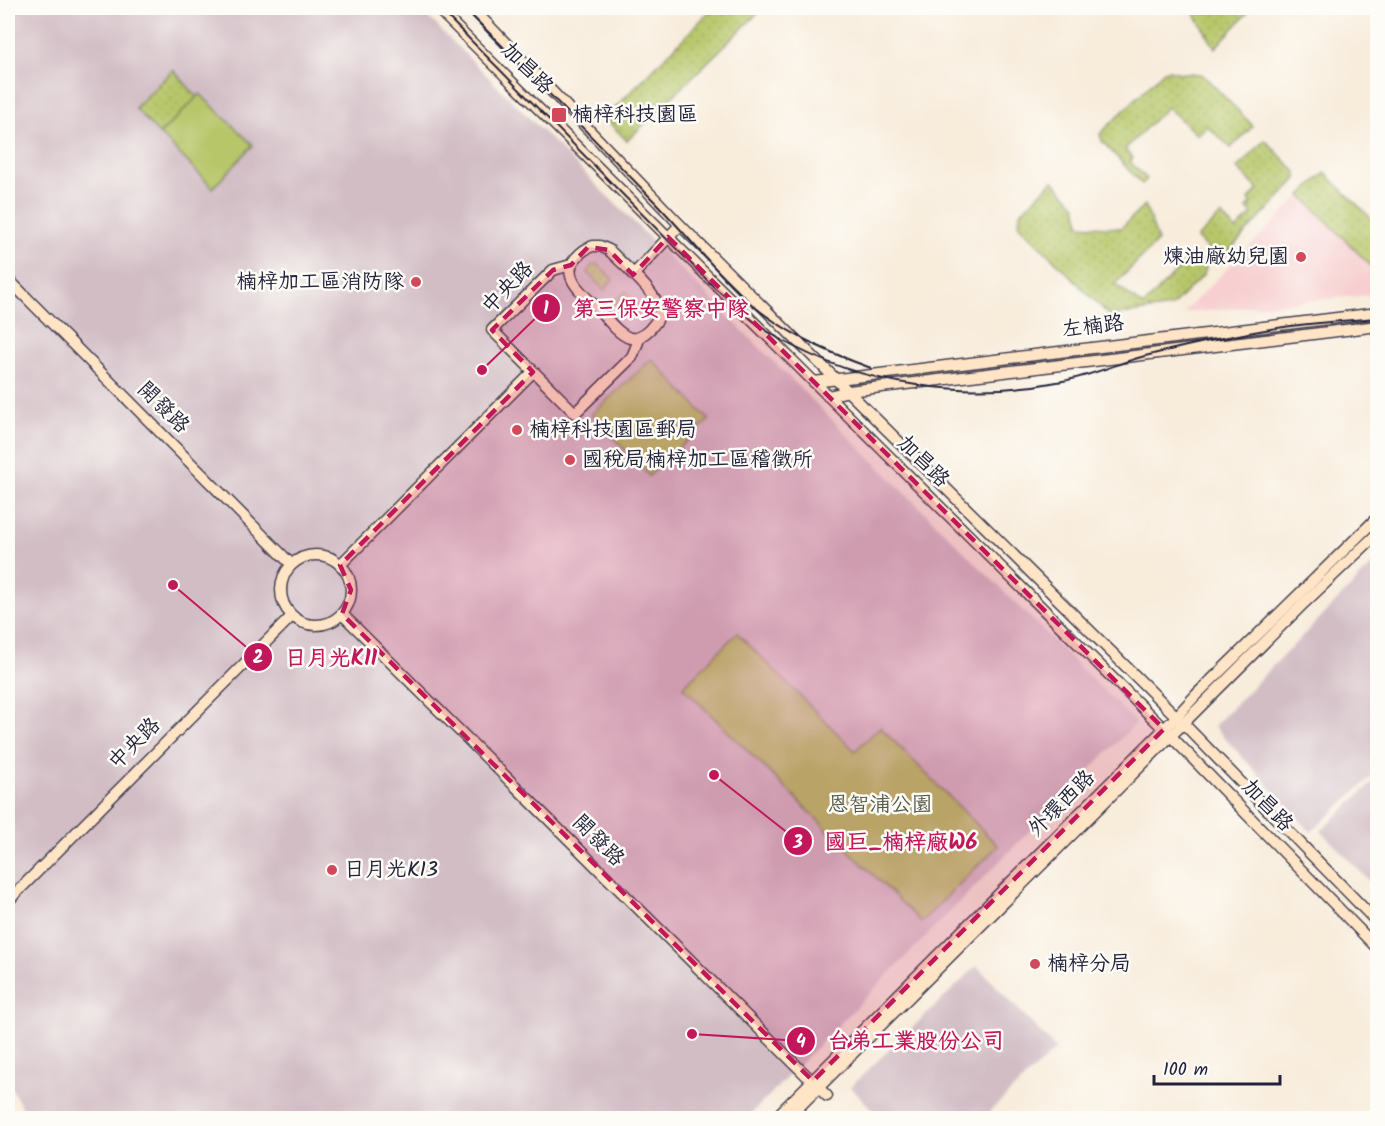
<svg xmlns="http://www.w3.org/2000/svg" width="1385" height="1126" font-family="Kalam,'LXGW WenKai TC',sans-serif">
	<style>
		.built { fill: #f7cfd0 }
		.industrial { fill: #d2bdc5 }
		.grass { fill: url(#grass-dots); stroke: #6c7452; stroke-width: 1.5 }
		.green { fill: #b7c669; stroke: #6c7452; stroke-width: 1.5 }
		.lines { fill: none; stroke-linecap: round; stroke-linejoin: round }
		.secondary-casing { stroke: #424053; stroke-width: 13 }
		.secondary { stroke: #ffe4c6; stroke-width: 10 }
		.rail { stroke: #22223b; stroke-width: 2 }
		.marked { fill: #c2185b; fill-opacity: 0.2; stroke: #c2185b; stroke-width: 4.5; stroke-dasharray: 12 8; stroke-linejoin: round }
		.poi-dot { fill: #d1495b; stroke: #fdfcf7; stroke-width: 2 }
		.labels { text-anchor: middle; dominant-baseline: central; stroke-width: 5; stroke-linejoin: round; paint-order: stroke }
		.street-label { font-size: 21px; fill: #22223b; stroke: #fdfcf7 }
		.poi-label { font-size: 21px; fill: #22223b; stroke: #fdfcf7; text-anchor: start }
		.park-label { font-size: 21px; fill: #565b4b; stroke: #fdfcf7 }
		.leader { fill: none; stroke: #c2185b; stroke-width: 2 }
		.callout-dot { fill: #c2185b; stroke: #fdfcf7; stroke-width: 2 }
		.mark-label { font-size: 18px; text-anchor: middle; font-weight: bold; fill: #fff }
		.callout-label { font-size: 22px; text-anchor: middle; font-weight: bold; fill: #c2185b; stroke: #fdfcf7; stroke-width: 5; stroke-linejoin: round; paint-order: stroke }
	</style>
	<defs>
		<pattern id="grass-dots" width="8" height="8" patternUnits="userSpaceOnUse" patternTransform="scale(1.5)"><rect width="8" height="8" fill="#b7c669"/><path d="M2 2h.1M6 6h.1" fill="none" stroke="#9daa5c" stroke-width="1.8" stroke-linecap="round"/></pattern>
	</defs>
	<rect width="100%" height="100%" fill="#fdfcf7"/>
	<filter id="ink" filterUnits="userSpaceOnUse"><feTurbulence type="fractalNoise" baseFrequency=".0167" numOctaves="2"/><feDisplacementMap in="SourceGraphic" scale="12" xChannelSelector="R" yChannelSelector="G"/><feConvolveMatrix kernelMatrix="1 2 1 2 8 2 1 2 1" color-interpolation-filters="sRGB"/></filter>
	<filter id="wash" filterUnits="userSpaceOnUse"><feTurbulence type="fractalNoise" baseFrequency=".008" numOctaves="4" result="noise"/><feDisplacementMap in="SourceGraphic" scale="24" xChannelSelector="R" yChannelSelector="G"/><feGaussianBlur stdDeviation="1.35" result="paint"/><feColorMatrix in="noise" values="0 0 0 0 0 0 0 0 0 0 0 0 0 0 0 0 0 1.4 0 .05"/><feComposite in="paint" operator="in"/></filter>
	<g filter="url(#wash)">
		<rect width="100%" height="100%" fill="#f8ecdb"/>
		<polygon class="built" points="1301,195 1377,272 1377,294 1183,313"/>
		<g class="industrial">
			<polygon points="8,8 419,8 1136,723 747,1118 27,1118 8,1081"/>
			<polygon points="1377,560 1377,772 1311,832 1214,726"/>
			<polygon points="1377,778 1377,889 1321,831"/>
			<polygon points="977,966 1056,1049 983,1118 881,1118 850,1087"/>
		</g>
		<g class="grass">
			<polygon points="713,8 763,8 627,141 605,118"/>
			<polygon points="1191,8 1252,8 1215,48"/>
			<polygon points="173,70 198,98 159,134 135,108"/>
			<path d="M1169 70C1181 75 1192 72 1203 75L1251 124 1252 127 1231 148 1207 126 1197 135 1167 107 1125 149 1133 158 1130 162 1147 179 1142 184 1102 141 1100 134 1164 71Z"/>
			<polygon points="1265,140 1297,173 1297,179 1223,257 1216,258 1197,238 1221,215 1236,230 1252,214 1247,208 1252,203 1249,200 1258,189 1237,168"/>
			<polygon points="1325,173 1377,224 1377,272 1301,195"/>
			<polygon points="1053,181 1076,205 1080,225 1121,228 1145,205 1158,241 1115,284 1143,306 1193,254 1206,268 1204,274 1171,307 1110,316 1019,225 1020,213"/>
			<polygon points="597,264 613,279 604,290 588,273 591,266"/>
			<polygon points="626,291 639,306 639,313 636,316 628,316 615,302"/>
		</g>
		<g class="green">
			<polygon points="200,94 253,145 213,188 160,134"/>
			<polygon points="652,359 709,420 649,476 592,414"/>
			<polygon points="737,633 855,751 880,727 998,846 921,922 683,687"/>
		</g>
	</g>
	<g filter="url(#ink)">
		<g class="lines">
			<g class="secondary-casing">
				<g id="secondary">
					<polyline points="437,8 1164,729 1378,949"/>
					<polyline points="472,8 680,225 1183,723 1378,923"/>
					<path d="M593 246H600L609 250C621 263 661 295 659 313 659 320 654 324 650 329 645 334 638 340 630 338 618 334 608 320 600 311 588 298 559 278 575 259 580 253 585 248 593 246Z"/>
					<polyline points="571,265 553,270 492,330 575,413 632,357 640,337"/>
					<polyline points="633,275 680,225"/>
					<polyline points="8,279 291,564"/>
					<polyline points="814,382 1378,313"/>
					<polyline points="828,396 849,391 1378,326"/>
					<circle cx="316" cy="590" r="35"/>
					<polyline points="340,565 533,372"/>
					<polyline points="342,614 827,1096"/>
					<polyline points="8,901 292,616"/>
					<polyline points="775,1118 1176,717 1196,695 1378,517"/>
					<polyline points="788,1118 1304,603 1378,533"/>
				</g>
			</g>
			<use href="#secondary" class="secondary"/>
			<g class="rail">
				<path d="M439 8 714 287C735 305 754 324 778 338 862 387 968 400 1063 381 1091 376 1118 363 1145 356 1185 346 1225 337 1265 330 1302 323 1340 321 1378 318"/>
				<path d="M464 8C527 70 588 133 650 197 681 228 708 263 740 294 776 329 824 351 871 368"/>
			</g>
		</g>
	</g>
	<path class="marked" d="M668 237 1164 729 813 1081 342 614 351 590 340 565 533 372 492 330 553 270 571 265 588 247 609 250 633 275Z"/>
	<g class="poi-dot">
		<rect x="551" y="107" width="16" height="16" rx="3"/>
		<circle cx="1301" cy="257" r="6"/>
		<circle cx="416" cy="282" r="6"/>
		<circle cx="517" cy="430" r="6"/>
		<circle cx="570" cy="460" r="6"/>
		<circle cx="332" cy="870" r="6"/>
		<circle cx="1035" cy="964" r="6"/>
	</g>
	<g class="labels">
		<g class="street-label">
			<text transform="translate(527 69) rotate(45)">加昌路</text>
			<text transform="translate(508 288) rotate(-46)">中央路</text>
			<text transform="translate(1093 327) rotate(-7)">左楠路</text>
			<text transform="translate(163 408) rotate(45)">開發路</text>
			<text transform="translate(923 462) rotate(45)">加昌路</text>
			<text transform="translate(135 744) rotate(-45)">中央路</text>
			<text transform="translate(1062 804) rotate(-45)">外環西路</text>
			<text transform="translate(1267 806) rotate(46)">加昌路</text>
			<text transform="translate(598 841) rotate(45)">開發路</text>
		</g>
		<g class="poi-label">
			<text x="572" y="115">楠梓科技園區</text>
			<text x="1289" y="257" text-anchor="end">煉油廠幼兒園</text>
			<text x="404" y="282" text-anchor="end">楠梓加工區消防隊</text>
			<text x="529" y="430">楠梓科技園區郵局</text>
			<text x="582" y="460">國稅局楠梓加工區稽徵所</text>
			<text x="344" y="870">日月光K13</text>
			<text x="1047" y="964">楠梓分局</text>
		</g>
		<g class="park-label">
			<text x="880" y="805">恩智浦公園</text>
		</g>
	</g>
	<path class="leader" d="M482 370L546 308M173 585L258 657M714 775L798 841M692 1034L801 1041"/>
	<g class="callout-dot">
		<circle cx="482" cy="370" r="6"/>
		<circle cx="173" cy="585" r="6"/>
		<circle cx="714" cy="775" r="6"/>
		<circle cx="692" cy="1034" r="6"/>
		<circle cx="546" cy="308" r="15"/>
		<circle cx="258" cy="657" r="15"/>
		<circle cx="798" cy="841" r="15"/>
		<circle cx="801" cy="1041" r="15"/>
	</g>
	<g class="mark-label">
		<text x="546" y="314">1</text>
		<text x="258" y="663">2</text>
		<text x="798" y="848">3</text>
		<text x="801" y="1047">4</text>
	</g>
	<g class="callout-label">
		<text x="661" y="316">第三保安警察中隊</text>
		<text x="331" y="665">日月光K11</text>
		<text x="901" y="849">國巨_楠梓廠W6</text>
		<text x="916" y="1048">台弟工業股份公司</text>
	</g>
	<rect width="1385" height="1126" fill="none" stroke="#fdfcf7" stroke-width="30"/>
	<path d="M1154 1075v9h126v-9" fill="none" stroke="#22223b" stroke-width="3"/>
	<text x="1163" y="1075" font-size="18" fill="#22223b" stroke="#fdfcf7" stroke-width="4.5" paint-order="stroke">100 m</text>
</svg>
